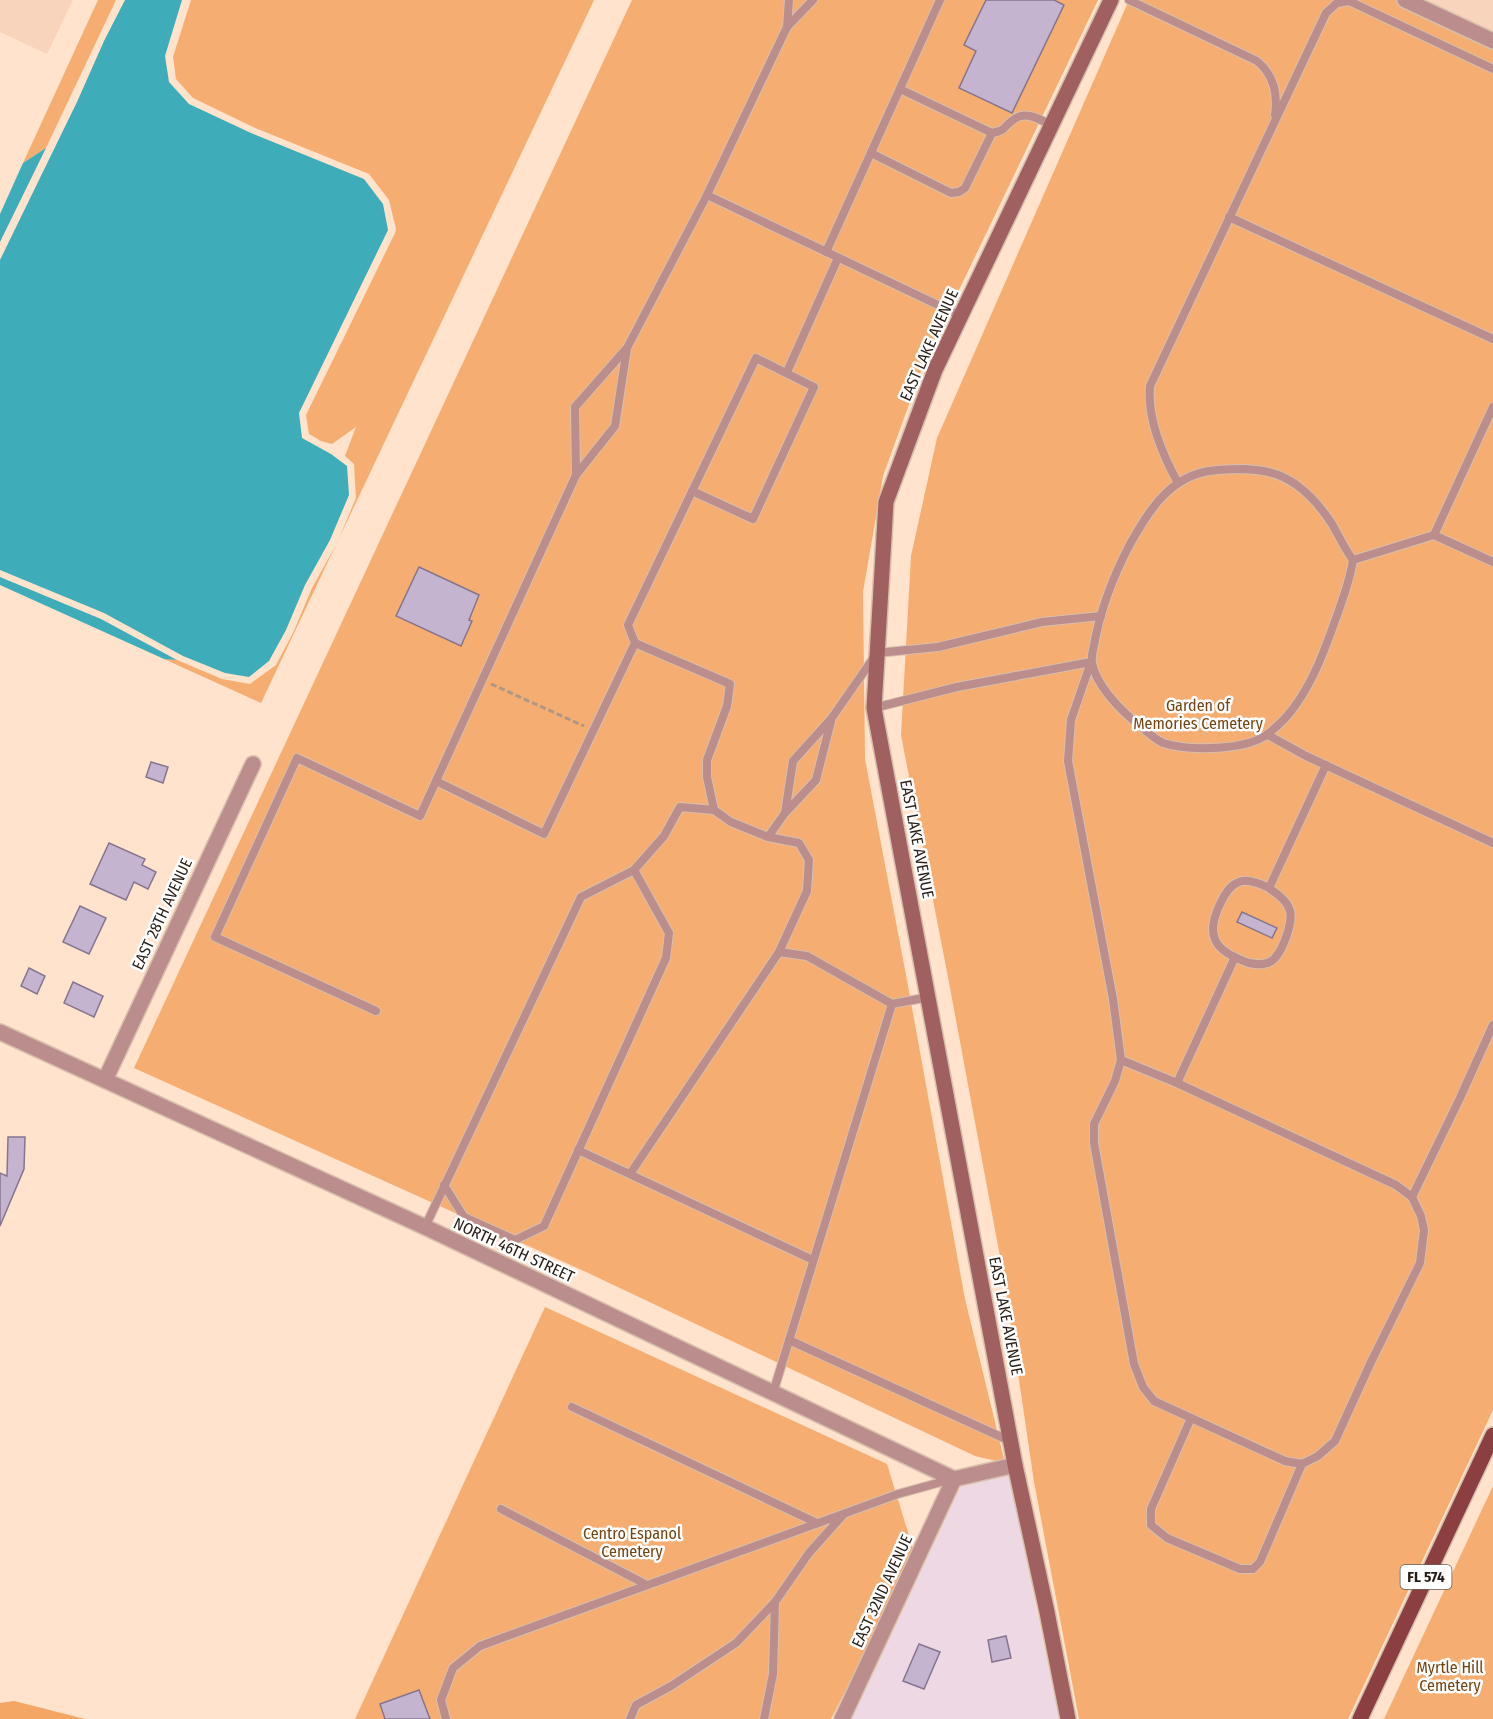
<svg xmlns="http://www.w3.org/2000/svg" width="1493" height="1719" font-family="'Fira Sans Condensed',sans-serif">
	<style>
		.commercial { fill: #eed8e4 }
		.built { fill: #f7d4bb }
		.green { fill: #f5ad71 }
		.forest { fill: #f4a664 }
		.water { fill: #3eadb9 }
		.building { fill: #c5b4cf; stroke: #85758e; stroke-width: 1.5 }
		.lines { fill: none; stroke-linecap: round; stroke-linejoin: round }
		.lane-casing { stroke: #d8bfac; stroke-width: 10 }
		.street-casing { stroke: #d8bfac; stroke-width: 18 }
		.secondary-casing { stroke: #d8bfac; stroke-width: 18 }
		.primary-casing { stroke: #d8bfac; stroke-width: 18 }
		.path { stroke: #ad9887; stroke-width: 3; stroke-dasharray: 6 3; stroke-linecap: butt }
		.lane { stroke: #bb8d8c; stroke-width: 8 }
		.street { stroke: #bb8d8c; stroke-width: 15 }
		.secondary { stroke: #a06060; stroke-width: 15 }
		.primary { stroke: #8c3f41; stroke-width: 15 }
		.labels { text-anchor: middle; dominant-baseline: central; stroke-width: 5; stroke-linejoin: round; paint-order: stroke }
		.shield { fill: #fff; stroke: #67605a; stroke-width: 1.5 }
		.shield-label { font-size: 15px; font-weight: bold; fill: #261c14 }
		.street-label { font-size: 16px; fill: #261c14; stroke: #fff }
		.park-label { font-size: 16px; fill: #754310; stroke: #fff }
	</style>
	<rect width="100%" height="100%" fill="#ffe3cd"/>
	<polygon class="commercial" points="1009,1475 1059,1719 852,1719 961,1486"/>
	<g class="built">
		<polygon points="0,0 73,0 47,54 0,32"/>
		<polygon points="1405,0 1493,0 1493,41"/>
	</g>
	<g class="green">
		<polygon points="98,0 116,0 46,148 23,163"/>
		<polygon points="191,0 594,0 261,703 164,659 177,660 222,679 250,684 276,665 293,633 312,588 337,543 356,498 354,464 345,456 356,427 332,444 321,441 309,434 306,415 395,233 396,229 389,200 369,174 253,127 193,98 176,79 173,57"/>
		<polygon points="632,0 1098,0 924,363 883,476 863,592 865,759 906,975 965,1299 1005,1463 975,1456 586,1272 134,1068"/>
		<polygon points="1129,0 1405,0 1493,41 1493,1410 1348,1719 1079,1719 1034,1482 1004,1278 947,972 901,735 911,556 937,438"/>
		<polygon points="545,1307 887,1464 915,1555 831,1719 355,1719"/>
		<polygon points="1493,1486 1493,1719 1384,1719"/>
	</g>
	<polygon class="forest" points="14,1701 85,1719 0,1719 0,1703"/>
	<g class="water">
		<polygon points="125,0 182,0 165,56 169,82 189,104 251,133 364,179 383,204 388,230 299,413 302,438 331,454 347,466 349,495 330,540 305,585 286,630 269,661 249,677 225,673 183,656 104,613 0,570 0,260 77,102 104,41"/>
		<polygon points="46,148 0,242 0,214 23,163"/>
		<polygon points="0,577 101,619 177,660 164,659 0,585"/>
	</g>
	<g class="building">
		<polygon points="986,0 1054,0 1064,5 1012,113 959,88 976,51 964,45"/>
		<polygon points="419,567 479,595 469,620 472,621 461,646 396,616"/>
		<polygon points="151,762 168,767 163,783 146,777"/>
		<polygon points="109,843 145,859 142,865 156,872 148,889 134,882 126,900 90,884"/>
		<polygon points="80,906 106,918 89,954 63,942"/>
		<polygon points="1242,912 1277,928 1272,938 1237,922"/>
		<polygon points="29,968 45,976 37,994 21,986"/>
		<polygon points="73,982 103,996 94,1017 64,1003"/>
		<polygon points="8,1137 25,1137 24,1169 0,1226 0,1173 7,1176"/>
		<polygon points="1006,1636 1011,1658 992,1662 988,1640"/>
		<polygon points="919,1644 940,1652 924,1689 903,1681"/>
		<polygon points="419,1690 430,1719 385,1719 380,1704"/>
	</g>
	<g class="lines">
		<g class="lane-casing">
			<g id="lane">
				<path d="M1129 0 1257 61C1274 75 1278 94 1275 115"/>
				<polyline points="787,27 813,0"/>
				<path d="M900 89 992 133C1007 130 1003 127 1013 120 1025 110 1039 119 1051 125"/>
				<polyline points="871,153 951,193 959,192 965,188 992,133"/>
				<polyline points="707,195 787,27 789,0"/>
				<polyline points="1229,217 1493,339"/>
				<polyline points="826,252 940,0"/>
				<polyline points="787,372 838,258"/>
				<path d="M1245 469C1252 470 1261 470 1268 472 1295 478 1317 501 1332 524 1339 536 1344 548 1353 560 1350 581 1342 601 1335 621 1325 649 1314 679 1297 703 1290 714 1279 725 1269 733 1248 751 1188 751 1163 743 1154 739 1145 730 1138 724 1120 710 1096 685 1092 663 1091 657 1093 650 1094 645 1100 611 1113 577 1129 546 1146 515 1167 480 1204 472 1217 469 1231 469 1245 469Z"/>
				<polyline points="576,475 575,407 626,349"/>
				<path d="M1178 483C1162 454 1147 419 1150 386L1326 13 1337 3 1349 1 1493 69"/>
				<polyline points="1434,535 1493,562"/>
				<polyline points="1353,560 1434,535 1493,407"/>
				<polyline points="635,643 730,684 727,706 707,760 707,777 714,810"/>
				<polyline points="874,708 957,687 1091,662 1071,720 1068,761 1113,999 1121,1060 1115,1081 1094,1124 1094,1143 1134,1364 1143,1387 1154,1401 1285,1461 1302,1464 1318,1456 1335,1441 1371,1362 1420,1263 1424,1230 1421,1216 1412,1197 1396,1185 1177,1083 1121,1060"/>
				<polyline points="1268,735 1306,756 1493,843"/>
				<polyline points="436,781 544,834 635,643 628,625 756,358 814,387 753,519 692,491"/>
				<polyline points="786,812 816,780 831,721"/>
				<polyline points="768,837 799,843 809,860 807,891 779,952"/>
				<path d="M1269 888C1278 895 1287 900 1290 911 1293 923 1283 949 1275 958 1269 965 1258 965 1249 963 1214 951 1204 936 1221 902 1225 894 1230 885 1239 882 1248 878 1261 884 1269 888L1326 765"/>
				<polyline points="376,1011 215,937 297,758 420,816 576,475 615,426 627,348 707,195 961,316"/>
				<polyline points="1177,1083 1235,957"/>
				<polyline points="578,1150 813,1260"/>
				<polyline points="630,1174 779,952 807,956 892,1004"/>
				<polyline points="444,1185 464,1217 515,1240 544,1226 666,958 669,933 634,870"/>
				<polyline points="1412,1197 1460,1098 1493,1025"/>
				<polyline points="425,1227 581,897 634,870 664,836 680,807 714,810 731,822 768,837 785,813 793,761 831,719 877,653 938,647 1042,622 1101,616"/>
				<polyline points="789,1340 1010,1441"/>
				<polyline points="773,1393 892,1004 929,997"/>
				<polyline points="572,1407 817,1523"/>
				<polyline points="1191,1418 1151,1509 1151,1525 1167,1538 1240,1569 1253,1569 1260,1562 1302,1464"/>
				<polyline points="501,1509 647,1585"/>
				<polyline points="446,1719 441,1700 453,1668 480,1646 898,1494 952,1479"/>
				<polyline points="630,1719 636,1705 671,1686 736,1643 775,1602"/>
				<polyline points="764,1719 773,1674 775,1602 809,1553 843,1515"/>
			</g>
		</g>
		<g class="street-casing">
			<g id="street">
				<polyline points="1405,0 1493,41"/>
				<polyline points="0,1032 425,1227 954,1479 1015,1465"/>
				<polyline points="105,1080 253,764"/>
				<polyline points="842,1719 954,1479"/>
			</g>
		</g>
		<g class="secondary-casing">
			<polyline id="secondary" points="1068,1719 1047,1612 1015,1465 874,708 886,502 935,370 1111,0"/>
		</g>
		<g class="primary-casing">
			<polyline id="primary" points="1360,1719 1493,1435"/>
		</g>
		<polyline class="path" points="491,684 584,726"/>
		<use href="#lane" class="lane"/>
		<use href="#street" class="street"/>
		<use href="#secondary" class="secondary"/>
		<use href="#primary" class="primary"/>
	</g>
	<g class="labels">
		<rect class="shield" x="1400.5" y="1565" width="51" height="24" rx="4.5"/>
		<g class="shield-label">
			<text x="1426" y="1577">FL 574</text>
		</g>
		<g class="street-label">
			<text transform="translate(929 345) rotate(-66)">EAST LAKE AVENUE</text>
			<text transform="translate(917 839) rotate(79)">EAST LAKE AVENUE</text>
			<text transform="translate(162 914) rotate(-65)">EAST 28TH AVENUE</text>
			<text transform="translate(514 1250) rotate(25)">NORTH 46TH STREET</text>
			<text transform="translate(1006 1316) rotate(79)">EAST LAKE AVENUE</text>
			<text transform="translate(882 1591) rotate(-65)">EAST 32ND AVENUE</text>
		</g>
		<g class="park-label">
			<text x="1198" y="705">Garden of<tspan x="1198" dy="18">Memories Cemetery</tspan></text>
			<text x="632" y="1533">Centro Espanol<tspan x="632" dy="18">Cemetery</tspan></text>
			<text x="1450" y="1667">Myrtle Hill<tspan x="1450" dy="18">Cemetery</tspan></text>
		</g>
	</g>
</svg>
